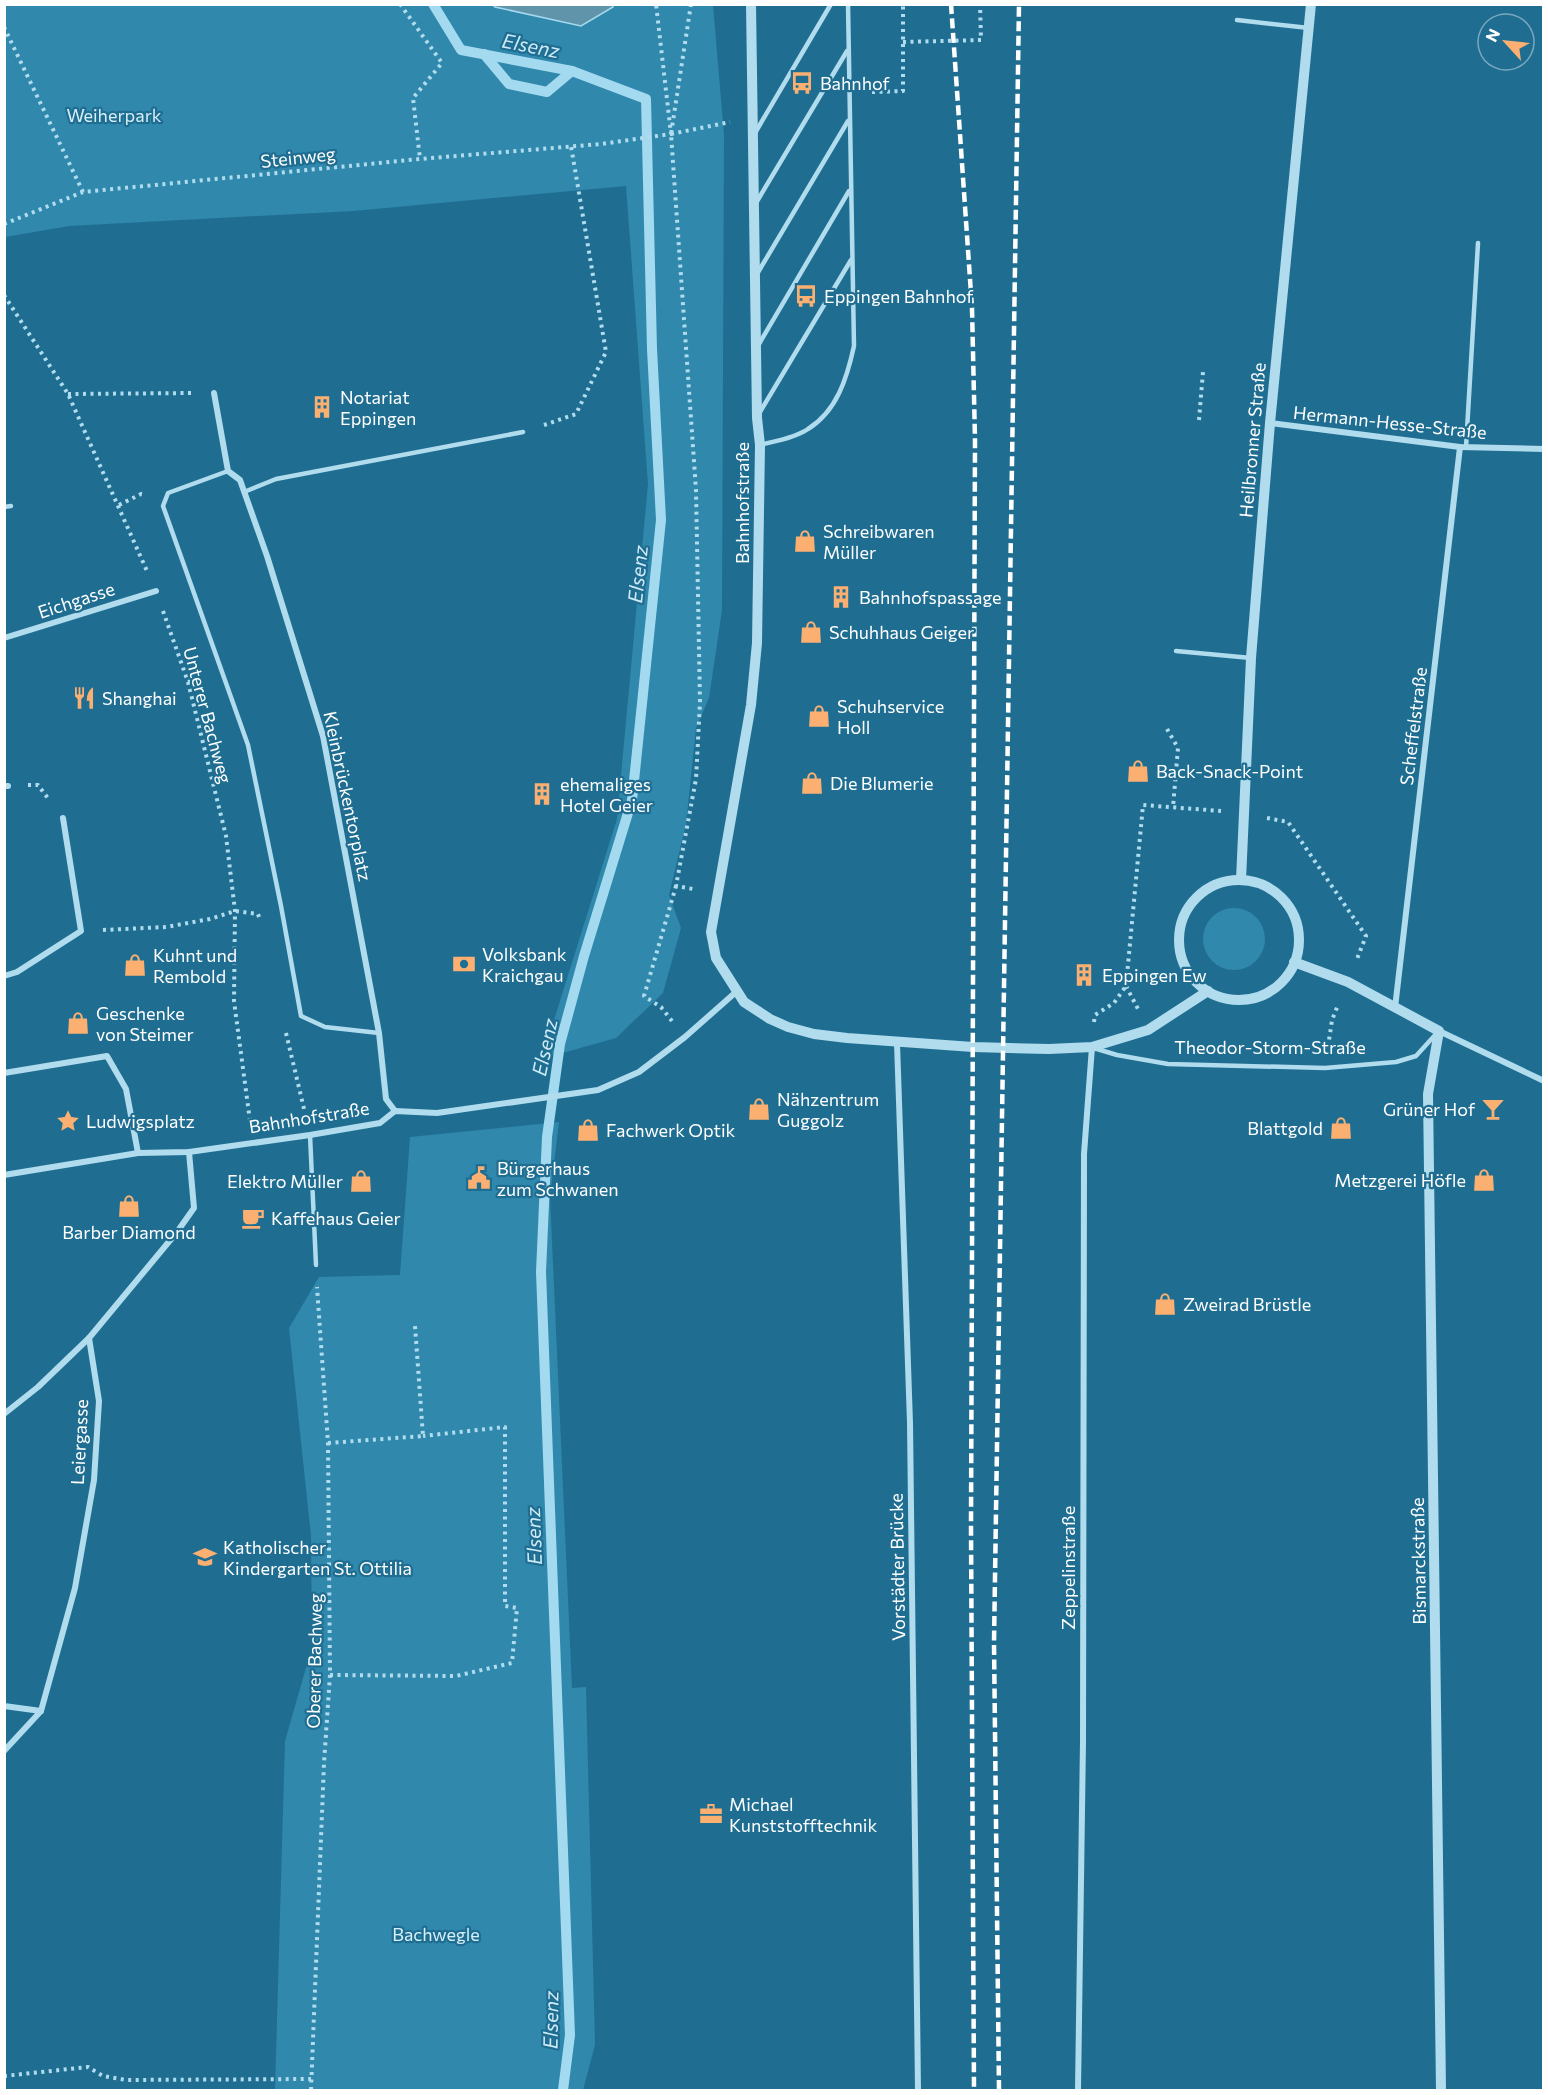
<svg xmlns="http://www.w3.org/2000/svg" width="1548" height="2095" font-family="Commissioner,sans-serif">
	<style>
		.green { fill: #3088ad }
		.water { fill: #6094ab; stroke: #a4daef; stroke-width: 1.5 }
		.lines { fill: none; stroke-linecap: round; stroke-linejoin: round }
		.stream { stroke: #a4daef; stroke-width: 10 }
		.path { stroke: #b0dced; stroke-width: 4; stroke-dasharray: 3 4.5; stroke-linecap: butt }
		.service { stroke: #b0dced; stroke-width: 4.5 }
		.minor { stroke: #b0dced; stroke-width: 6 }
		.tertiary { stroke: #b0dced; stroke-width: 10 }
		.rail { stroke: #fff; stroke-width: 4.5; stroke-dasharray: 10 4.5; stroke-linecap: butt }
		.labels { text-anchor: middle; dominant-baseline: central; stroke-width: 4.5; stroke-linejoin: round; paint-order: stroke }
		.poi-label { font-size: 18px; fill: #fff; stroke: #1f6e92; text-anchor: start }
		.park-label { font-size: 18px; fill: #d6effa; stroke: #1f6e92 }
		.street-label { font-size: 18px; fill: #fff; stroke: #1f6e92 }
		.water-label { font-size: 20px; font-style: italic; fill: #ceebf7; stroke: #1f6e92 }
	</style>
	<rect width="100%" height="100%" fill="#1f6e92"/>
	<g class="green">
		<polygon points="5,5 713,5 724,135 722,610 709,698 696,728 686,824 669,895 681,928 663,993 616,1038 548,1057 549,1036 617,819 648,484 626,186 353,211 69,226 5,237"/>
		<circle cx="1234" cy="939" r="31"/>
		<polygon points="559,1122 550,1197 572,1688 586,1687 595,2045 583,2090 275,2090 285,1741 312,1647 311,1536 289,1328 319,1277 400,1275 410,1137"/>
	</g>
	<polygon class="water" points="613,5 613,7 581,26 495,7 493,5"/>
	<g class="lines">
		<g class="stream">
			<polyline points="433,4 461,50 572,71 646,99 652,349 661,520 632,800 584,956 560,1044 547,1137 541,1272 570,2035 563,2090"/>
			<polyline points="484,54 509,84 547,92 572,71"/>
		</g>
		<g class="path">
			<polyline points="400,4 442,63 413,98 420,159"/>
			<polyline points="691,4 671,134 696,490 700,702 696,779 676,886 693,889"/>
			<polyline points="4,27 83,192"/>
			<polyline points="903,42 981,40 980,4"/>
			<polyline points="872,92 903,91 903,4"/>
			<polyline points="671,134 730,122"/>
			<polyline points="4,224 83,192 420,159 601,144 671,134 656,4"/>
			<polyline points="4,295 68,394 147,571"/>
			<polyline points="68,394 193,393"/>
			<polyline points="1199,420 1203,372"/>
			<polyline points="544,425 576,414 606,352 571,146"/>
			<polyline points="119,505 141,494 145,495"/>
			<polyline points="163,611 188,682 226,836 235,911 234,1001 250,1121"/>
			<polyline points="188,682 202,678"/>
			<polyline points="1167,729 1178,748 1173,807"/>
			<polyline points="28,785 38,785 50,801"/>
			<polyline points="1267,818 1288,822 1366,936 1357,959"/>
			<polyline points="103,930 166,927 210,919 235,911 258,914 259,917"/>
			<polyline points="1126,986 1138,1009"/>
			<polyline points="672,1021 661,1007 644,996 676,886"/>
			<polyline points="1094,1022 1095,1015 1114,1003 1126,986 1143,805 1221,811"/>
			<polyline points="286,1033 305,1113"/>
			<polyline points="1328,1047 1332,1020 1338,1005"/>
			<polyline points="328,1443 423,1436 415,1326"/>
			<polyline points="330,1675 456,1676 512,1663 517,1608 505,1606 505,1427 423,1436"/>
			<polyline points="4,2076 88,2067 103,2076 126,2080 311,2079"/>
			<polyline points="311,2090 324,1763 330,1675 328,1443 317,1287"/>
		</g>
		<g class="service">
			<polyline points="1237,20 1309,28"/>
			<polyline points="755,133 831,4"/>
			<polyline points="756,203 847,51"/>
			<polyline points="757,274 848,121"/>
			<polyline points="759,344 849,191"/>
			<polyline points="760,412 851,260"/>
			<path d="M760 445C775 441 795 438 808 429 837 411 847 378 854 346L848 4"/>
			<polyline points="1466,447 1478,243"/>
			<polyline points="228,471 168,493 163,506 248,745 281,906 301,1016 325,1027 379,1033"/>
			<polyline points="244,492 276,479 523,432"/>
			<polyline points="4,507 11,506"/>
			<polyline points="1176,651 1251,658"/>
			<polyline points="1097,1049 1117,1055 1168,1064 1325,1068 1396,1062 1416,1056 1436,1034"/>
			<polyline points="310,1135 316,1265"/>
		</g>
		<g class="minor">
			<polyline points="214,393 228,471 240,480 267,556 323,736 379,1033 386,1099 395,1111"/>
			<polyline points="1270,423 1460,447 1544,449"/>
			<polyline points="4,638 156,591"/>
			<polyline points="4,786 8,786"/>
			<polyline points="4,976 17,972 81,931 63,818"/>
			<polyline points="1395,1008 1460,447"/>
			<polyline points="1439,1031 1544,1081"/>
			<polyline points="897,1043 910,1423 918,2090"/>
			<polyline points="4,1073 107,1056 126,1089 138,1153"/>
			<polyline points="4,1175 138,1153 189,1152 310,1135 380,1123 395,1111 437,1113 598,1090 639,1072 685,1037 736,992"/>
			<polyline points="4,1414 38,1387 89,1338 177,1232 194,1208 189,1152"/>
			<polyline points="4,1706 41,1711"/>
			<polyline points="4,1751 41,1711 75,1588 94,1480 99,1401 89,1338"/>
			<polyline points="1078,2090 1083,1741 1084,1154 1092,1047"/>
		</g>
		<g class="tertiary">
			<polyline points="751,4 757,418 760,445 757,643 751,705 711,932 716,958 744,1002 770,1019 788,1027 814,1034 847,1038 973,1047 1049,1049 1092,1047 1148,1030 1208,991"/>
			<polyline points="1241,880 1251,658 1270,423 1311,4"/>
			<circle cx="1239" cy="940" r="60"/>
			<polyline points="1294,962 1348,982 1439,1031 1428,1094 1441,2090"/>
		</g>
		<g class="rail">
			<polyline points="951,4 972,308 975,440 971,1527 974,2090"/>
			<polyline points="999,2090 994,1643 1019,4"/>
		</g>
	</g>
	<defs>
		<g id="bus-bare" transform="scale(1.8)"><path d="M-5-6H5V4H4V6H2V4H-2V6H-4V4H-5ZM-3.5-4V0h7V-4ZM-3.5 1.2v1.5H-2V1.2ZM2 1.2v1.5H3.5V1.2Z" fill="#fbb071" stroke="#1f6e92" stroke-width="2.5" paint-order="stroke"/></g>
		<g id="building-bare" transform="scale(1.8)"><path d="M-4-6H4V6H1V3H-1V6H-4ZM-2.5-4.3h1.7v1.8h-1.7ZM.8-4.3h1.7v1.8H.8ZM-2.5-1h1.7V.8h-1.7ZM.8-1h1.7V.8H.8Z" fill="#fbb071" stroke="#1f6e92" stroke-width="2.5" paint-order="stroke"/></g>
		<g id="shop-bare" transform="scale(1.8)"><path d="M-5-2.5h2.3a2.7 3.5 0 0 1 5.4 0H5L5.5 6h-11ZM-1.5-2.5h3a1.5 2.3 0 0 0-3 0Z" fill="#fbb071" stroke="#1f6e92" stroke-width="2.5" paint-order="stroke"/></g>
		<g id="restaurant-bare" transform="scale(1.8)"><path d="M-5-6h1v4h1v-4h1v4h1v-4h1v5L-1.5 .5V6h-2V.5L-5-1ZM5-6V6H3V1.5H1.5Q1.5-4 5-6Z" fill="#fbb071" stroke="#1f6e92" stroke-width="2.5" paint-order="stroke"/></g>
		<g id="bank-bare" transform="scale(1.8)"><path d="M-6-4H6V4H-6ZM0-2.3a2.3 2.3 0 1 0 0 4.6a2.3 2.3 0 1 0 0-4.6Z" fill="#fbb071" stroke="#1f6e92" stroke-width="2.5" paint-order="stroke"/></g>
		<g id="bar-bare" transform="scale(1.8)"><path d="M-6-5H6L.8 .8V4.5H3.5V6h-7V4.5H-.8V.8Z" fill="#fbb071" stroke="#1f6e92" stroke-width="2.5" paint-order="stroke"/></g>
		<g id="sight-bare" transform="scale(1.8)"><path d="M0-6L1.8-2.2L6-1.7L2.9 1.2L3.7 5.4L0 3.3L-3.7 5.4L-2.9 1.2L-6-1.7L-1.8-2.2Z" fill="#fbb071" stroke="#1f6e92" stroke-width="2.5" paint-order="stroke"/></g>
		<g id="civic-bare" transform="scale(1.8)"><path d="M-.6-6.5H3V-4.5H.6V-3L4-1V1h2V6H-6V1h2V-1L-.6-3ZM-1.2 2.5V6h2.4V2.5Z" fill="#fbb071" stroke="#1f6e92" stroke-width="2.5" paint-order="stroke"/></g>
		<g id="cafe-bare" transform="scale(1.8)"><path d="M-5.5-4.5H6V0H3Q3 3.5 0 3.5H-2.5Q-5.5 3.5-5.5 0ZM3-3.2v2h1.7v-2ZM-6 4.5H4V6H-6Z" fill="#fbb071" stroke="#1f6e92" stroke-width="2.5" paint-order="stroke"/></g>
		<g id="school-bare" transform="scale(1.8)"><path d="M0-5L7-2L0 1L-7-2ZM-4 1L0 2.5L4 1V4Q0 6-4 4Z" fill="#fbb071" stroke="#1f6e92" stroke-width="2.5" paint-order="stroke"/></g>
		<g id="office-bare" transform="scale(1.8)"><path d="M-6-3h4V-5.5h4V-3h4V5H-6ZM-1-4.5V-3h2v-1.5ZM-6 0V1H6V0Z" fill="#fbb071" stroke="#1f6e92" stroke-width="2.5" paint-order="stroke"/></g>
	</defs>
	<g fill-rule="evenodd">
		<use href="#bus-bare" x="802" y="83"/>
		<use href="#bus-bare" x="806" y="296"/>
		<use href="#building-bare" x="322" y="407"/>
		<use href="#shop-bare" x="805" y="541"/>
		<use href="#building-bare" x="841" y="597"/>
		<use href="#shop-bare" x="811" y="632"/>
		<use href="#restaurant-bare" x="84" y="698"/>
		<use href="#shop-bare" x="819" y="716"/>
		<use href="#shop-bare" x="1138" y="771"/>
		<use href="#shop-bare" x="812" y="783"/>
		<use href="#building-bare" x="542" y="794"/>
		<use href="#bank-bare" x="464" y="964"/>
		<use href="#shop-bare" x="135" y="965"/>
		<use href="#building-bare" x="1084" y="975"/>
		<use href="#shop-bare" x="78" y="1023"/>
		<use href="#shop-bare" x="759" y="1109"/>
		<use href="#bar-bare" x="1493" y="1109"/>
		<use href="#sight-bare" x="68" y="1121"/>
		<use href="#shop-bare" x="1341" y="1128"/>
		<use href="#shop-bare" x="588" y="1130"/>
		<use href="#civic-bare" x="479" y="1178"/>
		<use href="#shop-bare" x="1484" y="1180"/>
		<use href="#shop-bare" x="361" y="1181"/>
		<use href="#shop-bare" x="129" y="1206"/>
		<use href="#cafe-bare" x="253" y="1218"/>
		<use href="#shop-bare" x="1165" y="1304"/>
		<use href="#school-bare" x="205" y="1557"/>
		<use href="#office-bare" x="711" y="1814"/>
	</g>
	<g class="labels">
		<g class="poi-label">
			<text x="820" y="83">Bahnhof</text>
			<text x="824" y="296">Eppingen Bahnhof</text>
			<text x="340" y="397">Notariat<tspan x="340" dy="21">Eppingen</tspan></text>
			<text x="823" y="531">Schreibwaren<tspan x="823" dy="21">Müller</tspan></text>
			<text x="859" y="597">Bahnhofspassage</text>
			<text x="829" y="632">Schuhhaus Geiger</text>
			<text x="102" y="698">Shanghai</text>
			<text x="837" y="706">Schuhservice<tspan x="837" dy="21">Holl</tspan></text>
			<text x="1156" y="771">Back-Snack-Point</text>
			<text x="830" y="783">Die Blumerie</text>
			<text x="560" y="784">ehemaliges<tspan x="560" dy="21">Hotel Geier</tspan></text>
			<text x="482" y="954">Volksbank<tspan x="482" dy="21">Kraichgau</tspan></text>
			<text x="153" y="955">Kuhnt und<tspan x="153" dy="21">Rembold</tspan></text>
			<text x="1102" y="975">Eppingen Ew</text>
			<text x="96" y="1013">Geschenke<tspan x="96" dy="21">von Steimer</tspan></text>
			<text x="777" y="1099">Nähzentrum<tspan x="777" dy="21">Guggolz</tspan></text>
			<text x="1475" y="1109" text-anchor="end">Grüner Hof</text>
			<text x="86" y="1121">Ludwigsplatz</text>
			<text x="1323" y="1128" text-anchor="end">Blattgold</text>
			<text x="606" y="1130">Fachwerk Optik</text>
			<text x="497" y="1168">Bürgerhaus<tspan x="497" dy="21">zum Schwanen</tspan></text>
			<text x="1466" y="1180" text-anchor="end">Metzgerei Höfle</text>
			<text x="343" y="1181" text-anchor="end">Elektro Müller</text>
			<text x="271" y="1218">Kaffehaus Geier</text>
			<text x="129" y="1232" text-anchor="middle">Barber Diamond</text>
			<text x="1183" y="1304">Zweirad Brüstle</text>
			<text x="223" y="1547">Katholischer<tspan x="223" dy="21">Kindergarten St. Ottilia</tspan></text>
			<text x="729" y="1804">Michael<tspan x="729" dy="21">Kunststofftechnik</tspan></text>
		</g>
		<g class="park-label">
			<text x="114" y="115">Weiherpark</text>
			<text x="436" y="1934">Bachwegle</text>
		</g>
		<g class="street-label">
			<text transform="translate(298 157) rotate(-6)">Steinweg</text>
			<text transform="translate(1390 422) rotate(6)">Hermann-Hesse-Straße</text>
			<text transform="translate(1252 440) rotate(-85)">Heilbronner Straße</text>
			<text transform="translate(742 503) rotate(-90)">Bahnhofstraße</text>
			<text transform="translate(76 600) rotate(-18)">Eichgasse</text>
			<text transform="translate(208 715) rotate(75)">Unterer Bachweg</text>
			<text transform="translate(1413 726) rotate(-83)">Scheffelstraße</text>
			<text transform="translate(348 796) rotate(78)">Kleinbrückentorplatz</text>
			<text x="1270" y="1047">Theodor-Storm-Straße</text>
			<text transform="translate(309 1117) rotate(-9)">Bahnhofstraße</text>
			<text transform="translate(79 1442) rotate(-87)">Leiergasse</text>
			<text transform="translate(1418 1561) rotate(-91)">Bismarckstraße</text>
			<text transform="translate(897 1567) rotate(-91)">Vorstädter Brücke</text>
			<text transform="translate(1068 1568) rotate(-90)">Zeppelinstraße</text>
			<text transform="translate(314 1661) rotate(-89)">Oberer Bachweg</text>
		</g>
		<g class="water-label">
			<text transform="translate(531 45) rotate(11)">Elsenz</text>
			<text transform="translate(637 574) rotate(-84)">Elsenz</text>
			<text transform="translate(544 1047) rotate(-78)">Elsenz</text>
			<text transform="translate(533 1536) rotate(-92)">Elsenz</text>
			<text transform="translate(550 2020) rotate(-89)">Elsenz</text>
		</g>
	</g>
	<rect width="1548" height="2095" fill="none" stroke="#ffffff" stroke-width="12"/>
	<g transform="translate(1506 42) rotate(297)"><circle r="28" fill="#1f6e92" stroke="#79a8be" stroke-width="1.5"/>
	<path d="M0-4.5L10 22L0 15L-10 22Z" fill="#fbb071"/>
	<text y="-9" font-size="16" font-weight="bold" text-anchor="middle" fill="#ffffff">N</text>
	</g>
</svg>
